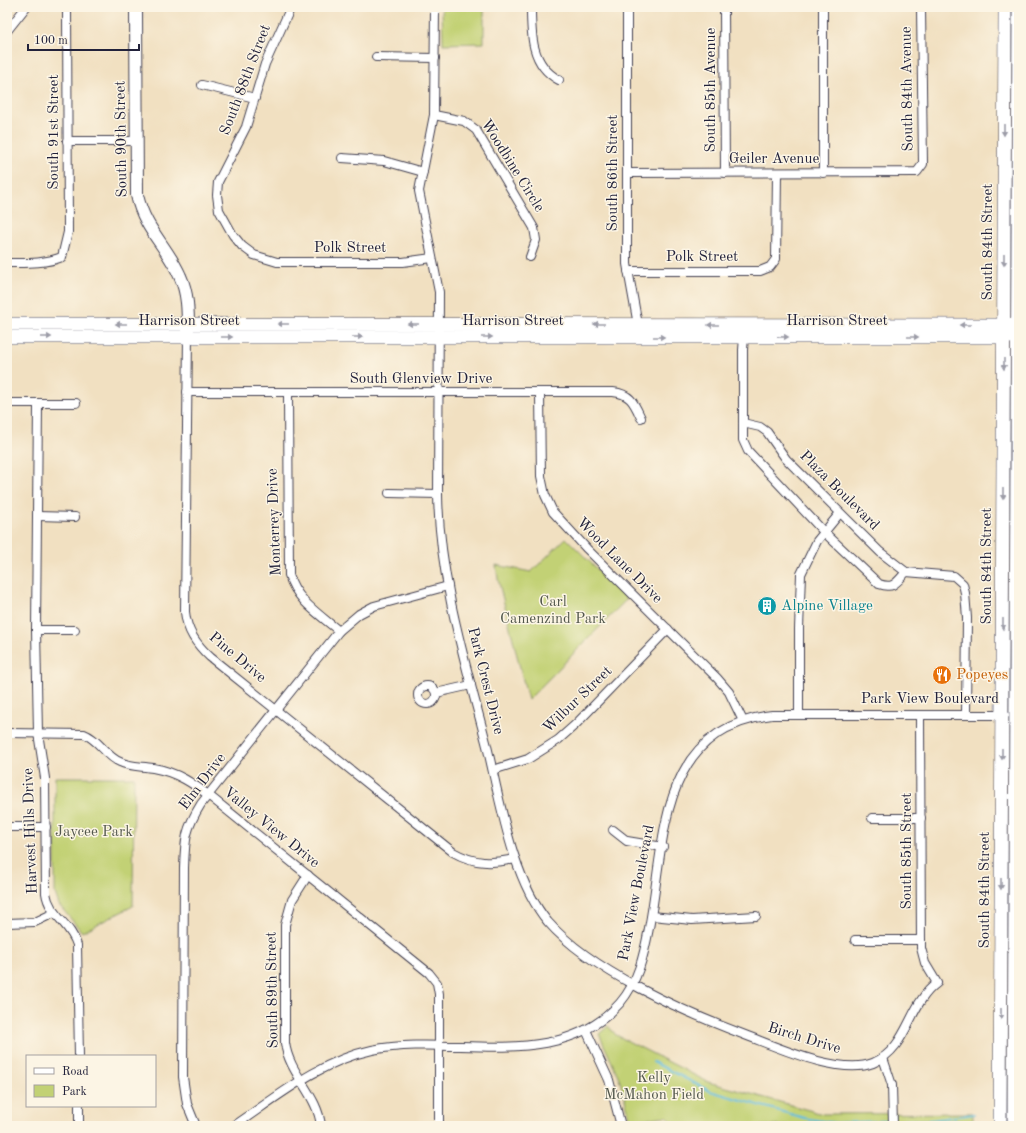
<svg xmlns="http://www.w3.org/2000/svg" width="1026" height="1133" font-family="'Old Standard TT',serif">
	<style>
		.green { fill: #c2d174; stroke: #727a58 }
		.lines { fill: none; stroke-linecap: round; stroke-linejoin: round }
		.stream { stroke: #62bee0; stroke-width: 2 }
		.street-casing { stroke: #413e4f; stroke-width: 10 }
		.secondary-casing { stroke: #413e4f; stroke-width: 14 }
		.primary-casing { stroke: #413e4f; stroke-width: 14 }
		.street { stroke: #fff; stroke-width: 8 }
		.secondary { stroke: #fff; stroke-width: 12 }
		.primary { stroke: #fff; stroke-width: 13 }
		.oneway { fill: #9c9ca7 }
		.labels { text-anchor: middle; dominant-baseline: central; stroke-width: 3; stroke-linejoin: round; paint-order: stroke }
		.street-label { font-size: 15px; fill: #22223b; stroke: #fcf5e5 }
		.park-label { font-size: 15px; fill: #52574c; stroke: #fcf5e5 }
		.culture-label { font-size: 15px; fill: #0d838f; stroke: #fcf5e5; text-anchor: start }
		.food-label { font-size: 15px; fill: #c56008; stroke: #fcf5e5; text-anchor: start }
	</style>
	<rect width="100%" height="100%" fill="#fcf5e5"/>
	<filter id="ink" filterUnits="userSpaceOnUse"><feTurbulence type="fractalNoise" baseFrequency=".025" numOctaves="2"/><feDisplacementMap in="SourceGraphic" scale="8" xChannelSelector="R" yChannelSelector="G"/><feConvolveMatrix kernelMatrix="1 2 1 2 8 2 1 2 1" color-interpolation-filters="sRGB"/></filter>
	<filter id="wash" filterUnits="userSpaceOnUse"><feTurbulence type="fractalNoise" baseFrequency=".012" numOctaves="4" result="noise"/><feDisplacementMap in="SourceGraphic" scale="16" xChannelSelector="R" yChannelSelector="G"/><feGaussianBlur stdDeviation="0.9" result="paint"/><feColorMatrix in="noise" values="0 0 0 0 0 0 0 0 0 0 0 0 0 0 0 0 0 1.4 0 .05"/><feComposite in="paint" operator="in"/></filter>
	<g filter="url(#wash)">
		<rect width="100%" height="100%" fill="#f1e0c1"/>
		<g class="green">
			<polygon points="442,7 484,7 484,43 443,44"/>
			<polygon points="566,538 627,599 528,700 498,579 496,565 531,572"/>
			<polygon points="55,777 134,777 133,906 82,932 59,905 55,893"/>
			<polygon points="608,1026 616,1035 708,1082 823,1114 973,1113 973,1126 678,1126 666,1116 631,1121 619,1078 599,1034"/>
		</g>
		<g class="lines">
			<g class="stream">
				<polyline points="653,1062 710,1091 804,1118 835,1123 885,1121"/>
				<polyline points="904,1120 931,1120 974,1114"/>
			</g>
		</g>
	</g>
	<g filter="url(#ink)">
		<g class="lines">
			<g class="street-casing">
				<g id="street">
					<polyline points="291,7 265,64 246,127 218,182 217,195 219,210 233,235 242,246 254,255 277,262 403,262 432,258"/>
					<path d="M435 7 434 115 419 191 439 292 438 494C439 578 466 665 487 746 500 800 512 879 548 922 591 971 684 1012 745 1035 777 1047 840 1076 873 1063 909 1048 908 1004 937 983L925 963 921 948 920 715"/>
					<path d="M531 7C531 35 531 65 559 80"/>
					<polyline points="627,7 627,264 638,325 636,329"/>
					<polyline points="724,7 725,173"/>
					<polyline points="823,7 823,173"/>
					<polyline points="7,31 26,7"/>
					<polyline points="376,57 435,58"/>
					<polyline points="202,85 255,98"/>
					<polyline points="434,115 464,121 476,130 534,228 536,240 530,257"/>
					<polyline points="67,141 136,141"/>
					<polyline points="342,158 384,161 423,172"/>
					<polyline points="627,173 917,172 923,164 921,7"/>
					<path d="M7 263C26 263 44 264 62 257L68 232 67 7"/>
					<polyline points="628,271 760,271 770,267 776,259 777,173"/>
					<path d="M188 334 185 612C187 631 196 644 210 657L453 852C474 864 492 864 515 859"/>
					<path d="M746 334 744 337 743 350V440L748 451 824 532 879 584C894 589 896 583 906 572"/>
					<path d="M187 392H613C631 394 634 403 641 418"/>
					<path d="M288 393 289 575C296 600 319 614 339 631"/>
					<polyline points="540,393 541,476 545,495 553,512 587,549 717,678 729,692 743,721"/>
					<polyline points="7,403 76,403"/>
					<path d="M38 404 36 630 38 733 45 778 46 893C49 915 71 924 77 945L79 1056"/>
					<polyline points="743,423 760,427 767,432 786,459 880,552 906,572 954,576 963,584 965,593 967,618 966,715"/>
					<polyline points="389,493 438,494"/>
					<polyline points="37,516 75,517"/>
					<polyline points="36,630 75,630"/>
					<circle cx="427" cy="695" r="9"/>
					<polyline points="436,693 471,685"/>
					<polyline points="799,715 799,629 801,574 817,541 840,513"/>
					<path d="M7 733 84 734C100 740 105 756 120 762 130 767 142 766 153 768 177 772 194 784 212 798L429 973 437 983 439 994V1126"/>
					<polyline points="493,770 528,759 558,740 576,724 668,629"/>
					<polyline points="872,818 921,818"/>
					<polyline points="7,827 46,827"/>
					<polyline points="613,830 627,841 663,847"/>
					<path d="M308 875 292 900 285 925V1043C289 1074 318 1095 321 1126"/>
					<polyline points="652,916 692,920 756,916"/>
					<polyline points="7,923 35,922 54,913"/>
					<polyline points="855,940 921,940"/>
					<polyline points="586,1030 609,1080 621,1126"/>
					<polyline points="883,1058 892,1085 893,1126"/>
					<polyline points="79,1106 79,1126"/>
					<path d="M196 1126 187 1104 183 1077 184 868C185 839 185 830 201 804L339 631 359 614 374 606 448 586"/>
					<path d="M234 1126C277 1097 320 1061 372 1050 453 1033 557 1074 620 1003 638 982 644 955 649 928 666 840 657 729 772 715H1005"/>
				</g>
			</g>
			<g class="secondary-casing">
				<path id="secondary" d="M136 7 137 195C144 229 167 246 180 276 188 293 188 312 188 330"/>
			</g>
			<g class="primary-casing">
				<g id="primary">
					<polyline points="7,324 1013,325"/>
					<polyline points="7,337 1011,337"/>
					<polyline points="1000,1126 1005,7"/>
					<polyline points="1014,1126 1019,7"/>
				</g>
			</g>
			<use href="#street" class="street"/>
			<use href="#secondary" class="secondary"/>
			<use href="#primary" class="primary"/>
		</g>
		<defs><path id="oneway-solid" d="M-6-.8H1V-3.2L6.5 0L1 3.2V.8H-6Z"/></defs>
		<g class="oneway">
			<use href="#oneway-solid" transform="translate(1004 130) rotate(90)"/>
			<use href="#oneway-solid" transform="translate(1004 260) rotate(90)"/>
			<use href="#oneway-solid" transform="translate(121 324) rotate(180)"/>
			<use href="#oneway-solid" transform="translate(283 324) rotate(-180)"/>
			<use href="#oneway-solid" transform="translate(413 324) rotate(-180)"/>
			<use href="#oneway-solid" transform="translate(599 324) rotate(-180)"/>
			<use href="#oneway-solid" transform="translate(713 325) rotate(180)"/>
			<use href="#oneway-solid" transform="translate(965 325) rotate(180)"/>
			<use href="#oneway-solid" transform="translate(46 337)"/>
			<use href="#oneway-solid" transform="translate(227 337)"/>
			<use href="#oneway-solid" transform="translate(357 337)"/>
			<use href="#oneway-solid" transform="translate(487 337)"/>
			<use href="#oneway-solid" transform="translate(659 337)"/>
			<use href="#oneway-solid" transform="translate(783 337) rotate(1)"/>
			<use href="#oneway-solid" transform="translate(913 337)"/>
			<use href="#oneway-solid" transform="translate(1004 364) rotate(90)"/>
			<use href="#oneway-solid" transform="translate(1003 494) rotate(90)"/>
			<use href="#oneway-solid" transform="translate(1003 624) rotate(90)"/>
			<use href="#oneway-solid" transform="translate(1002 754) rotate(90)"/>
			<use href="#oneway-solid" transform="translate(1001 884) rotate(90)"/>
			<use href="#oneway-solid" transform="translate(1001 1014) rotate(90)"/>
		</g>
	</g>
	<defs>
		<g id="building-disc" transform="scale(1)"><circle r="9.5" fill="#0f9aa8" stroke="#fcf5e5"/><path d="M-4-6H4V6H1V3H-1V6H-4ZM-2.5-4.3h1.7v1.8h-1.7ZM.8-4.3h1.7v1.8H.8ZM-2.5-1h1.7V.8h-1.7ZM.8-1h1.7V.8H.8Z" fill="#fff"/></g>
		<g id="restaurant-disc" transform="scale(1)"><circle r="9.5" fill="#e8710a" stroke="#fcf5e5"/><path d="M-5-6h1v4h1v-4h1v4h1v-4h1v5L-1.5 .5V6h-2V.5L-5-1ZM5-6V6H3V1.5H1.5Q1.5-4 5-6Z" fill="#fff"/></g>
	</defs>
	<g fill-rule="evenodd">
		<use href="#building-disc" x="767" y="606"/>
		<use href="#restaurant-disc" x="942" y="675"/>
	</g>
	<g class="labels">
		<g class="street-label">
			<text transform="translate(246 80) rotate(-69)">South 88th Street</text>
			<text transform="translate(908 89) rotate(-91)">South 84th Avenue</text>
			<text transform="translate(711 90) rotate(-90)">South 85th Avenue</text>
			<text transform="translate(54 132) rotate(-90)">South 91st Street</text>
			<text transform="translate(122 139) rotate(-91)">South 90th Street</text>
			<text x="774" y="159">Geiler Avenue</text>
			<text transform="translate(512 166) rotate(58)">Woodbine Circle</text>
			<text transform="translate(613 173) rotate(-90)">South 86th Street</text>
			<text transform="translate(988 242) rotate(-90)">South 84th Street</text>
			<text x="350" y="248">Polk Street</text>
			<text x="702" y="257">Polk Street</text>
			<text x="189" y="321">Harrison Street</text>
			<text x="513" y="321">Harrison Street</text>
			<text x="837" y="321">Harrison Street</text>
			<text x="421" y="379">South Glenview Drive</text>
			<text transform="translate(839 491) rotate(45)">Plaza Boulevard</text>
			<text transform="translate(275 522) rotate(-92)">Monterrey Drive</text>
			<text transform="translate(619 561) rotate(45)">Wood Lane Drive</text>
			<text transform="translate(987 566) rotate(-90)">South 84th Street</text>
			<text transform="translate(237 658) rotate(40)">Pine Drive</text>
			<text transform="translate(485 681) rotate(76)">Park Crest Drive</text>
			<text x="930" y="699">Park View Boulevard</text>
			<text transform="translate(578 700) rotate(-44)">Wilbur Street</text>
			<text transform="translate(203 782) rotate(-53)">Elm Drive</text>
			<text transform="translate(271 828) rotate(39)">Valley View Drive</text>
			<text transform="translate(31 831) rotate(-92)">Harvest Hills Drive</text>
			<text transform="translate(907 851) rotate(-90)">South 85th Street</text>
			<text transform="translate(985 890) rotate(-90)">South 84th Street</text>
			<text transform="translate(637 893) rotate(-79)">Park View Boulevard</text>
			<text transform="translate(273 990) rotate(-91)">South 89th Street</text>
			<text transform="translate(804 1039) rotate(17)">Birch Drive</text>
		</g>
		<g class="park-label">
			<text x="553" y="602">Carl<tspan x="553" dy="17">Camenzind Park</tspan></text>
			<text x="94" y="832">Jaycee Park</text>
			<text x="654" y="1078">Kelly<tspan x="654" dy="17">McMahon Field</tspan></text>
		</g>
		<g class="culture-label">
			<text x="781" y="606">Alpine Village</text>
		</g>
		<g class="food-label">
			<text x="956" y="675">Popeyes</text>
		</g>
	</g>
	<rect width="1026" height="1133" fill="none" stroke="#fcf5e5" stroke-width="24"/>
	<rect x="26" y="1055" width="130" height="52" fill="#fcf5e5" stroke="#a5a1a1"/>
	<rect x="34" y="1068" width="20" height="6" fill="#ffffff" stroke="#a5a1a1"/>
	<text x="62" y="1075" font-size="12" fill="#22223b">Road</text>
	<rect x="34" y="1085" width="20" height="12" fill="#c2d174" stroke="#a5a1a1"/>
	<text x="62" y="1095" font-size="12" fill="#22223b">Park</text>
	<path d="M28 44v6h111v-6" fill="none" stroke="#22223b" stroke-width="2"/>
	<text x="34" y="44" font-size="12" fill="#22223b" stroke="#fcf5e5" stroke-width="3" paint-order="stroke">100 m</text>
</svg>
